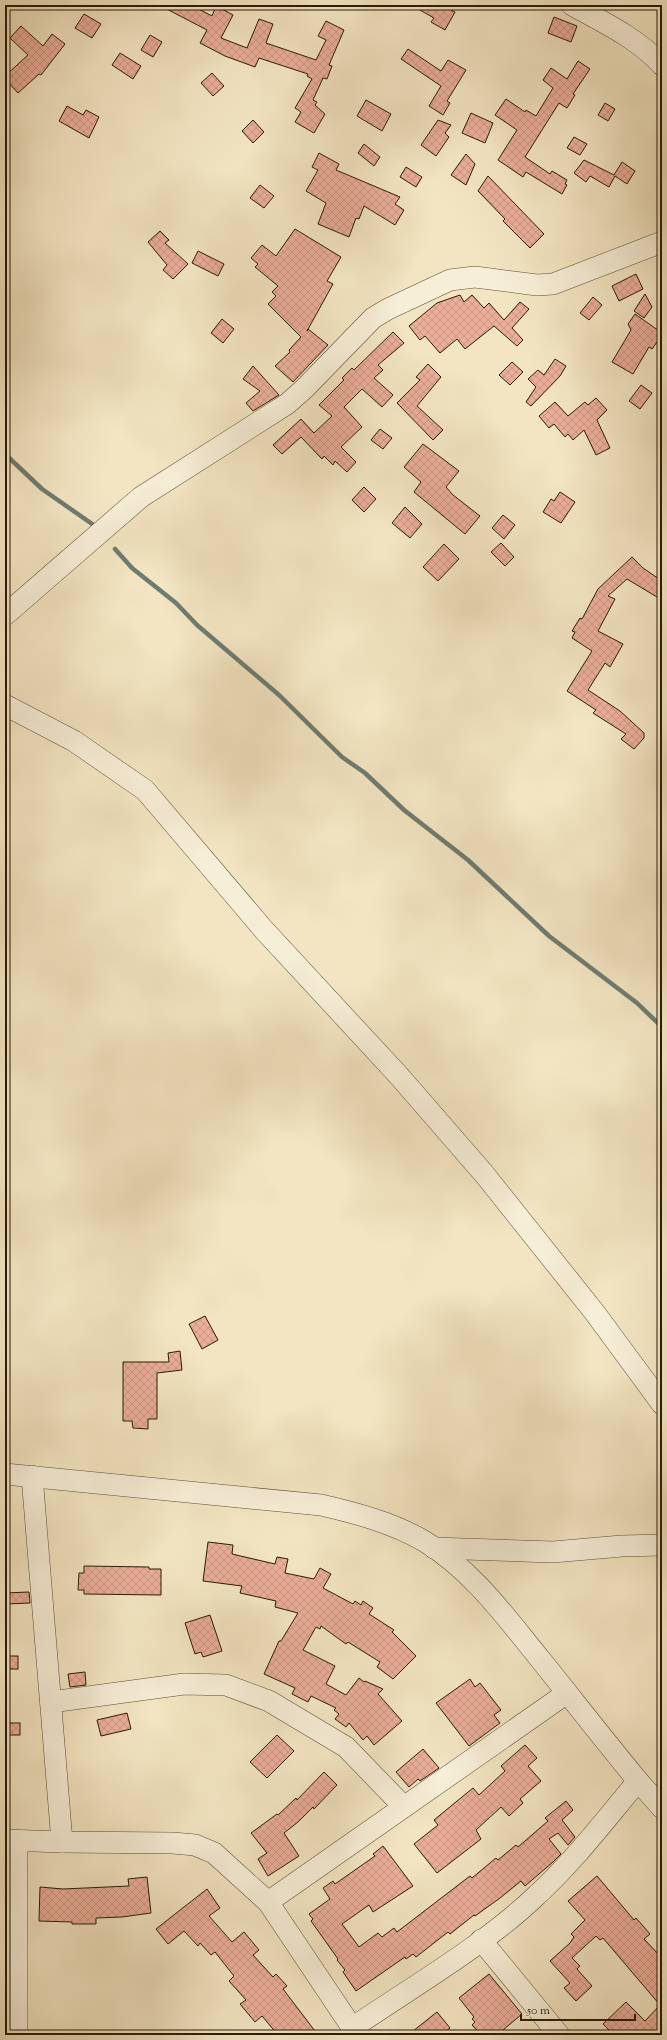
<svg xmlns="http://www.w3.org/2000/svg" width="667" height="2040" font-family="'Sorts Mill Goudy',serif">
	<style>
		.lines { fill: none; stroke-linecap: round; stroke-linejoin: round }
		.stream { stroke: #6e7c71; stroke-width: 4.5 }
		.building { fill: url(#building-cross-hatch); stroke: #291a06 }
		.minor-casing { stroke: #5c4d35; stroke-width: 22 }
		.minor { stroke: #f7eed7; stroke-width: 21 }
	</style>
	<defs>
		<pattern id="building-cross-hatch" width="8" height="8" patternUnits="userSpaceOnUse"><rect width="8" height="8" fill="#ebae99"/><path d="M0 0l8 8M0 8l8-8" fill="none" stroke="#ca9582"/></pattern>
	</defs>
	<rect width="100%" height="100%" fill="#f3e5c2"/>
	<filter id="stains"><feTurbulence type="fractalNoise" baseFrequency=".005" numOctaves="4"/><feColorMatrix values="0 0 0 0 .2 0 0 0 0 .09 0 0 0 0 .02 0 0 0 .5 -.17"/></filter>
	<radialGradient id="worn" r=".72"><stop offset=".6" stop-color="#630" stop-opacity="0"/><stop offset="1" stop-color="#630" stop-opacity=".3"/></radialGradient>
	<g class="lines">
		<g class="stream">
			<polyline points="5,454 42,489 95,526"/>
			<polyline points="115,549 132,568 176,603 197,625 279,695 342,757 365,773 404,810 468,860 549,936 637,1003 662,1027"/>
		</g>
	</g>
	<g class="building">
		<polygon points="159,5 191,5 212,16 216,6 233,15 221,38 247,48 259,19 273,24 266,43 316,60 326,40 318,36 326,21 344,30 329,65 332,66 327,79 323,78 313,100 317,102 315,105 325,114 314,133 295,122 301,112 295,108 312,79 307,76 308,74 259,58 255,67 225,56 200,43 207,30"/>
		<polygon points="411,5 442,5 455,12 445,30 431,22 434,18"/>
		<polygon points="84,14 101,24 92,38 75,28"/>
		<polygon points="554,17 577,26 571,42 548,33"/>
		<polygon points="21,26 43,46 52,34 65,44 41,75 39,74 18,93 5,79 5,76 28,55 10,38"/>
		<polygon points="150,35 162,42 153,57 141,50"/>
		<polygon points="408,49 441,71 448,60 466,70 447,101 450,103 443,115 429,106 441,86 401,59"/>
		<polygon points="120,53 141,66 133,79 112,65"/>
		<polygon points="578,61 590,69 573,94 575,95 567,108 559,103 525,157 550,174 552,171 567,180 565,184 567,185 562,194 526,172 523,177 498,160 517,130 495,115 506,99 525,112 526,110 536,116 553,88 543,80 551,68 567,79"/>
		<polygon points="212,73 224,86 213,96 201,83"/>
		<polygon points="366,100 391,114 382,131 357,116"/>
		<polygon points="605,103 615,109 608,121 598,115"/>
		<polygon points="67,106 83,115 86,110 99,117 89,138 59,121"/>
		<polygon points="471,113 493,123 485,143 462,133"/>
		<polygon points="253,120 264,132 253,143 242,131"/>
		<polygon points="438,120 451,125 445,133 449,137 436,156 421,145"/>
		<polygon points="574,137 587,144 580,155 567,148"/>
		<polygon points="364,144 380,157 374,166 358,153"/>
		<polygon points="319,153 339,164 336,170 400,197 395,204 404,210 395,225 364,206 359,219 356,218 349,237 318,224 326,203 306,191 318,170 312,167"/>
		<polygon points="466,154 475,164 466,185 451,175"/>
		<polygon points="584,160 614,175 622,162 635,171 627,184 615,176 609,187 590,176 586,182 574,173"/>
		<polygon points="406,167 422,177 416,187 400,177"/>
		<polygon points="488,176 544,234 530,248 503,221 505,219 478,191"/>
		<polygon points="260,185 274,196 264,208 250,198"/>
		<polygon points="295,229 341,257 327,281 333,284 307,331 308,329 328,345 293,382 275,366 290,352 289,350 301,337 268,304 276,296 272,292 278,286 255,267 258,264 251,258 262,245 276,256"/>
		<polygon points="160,231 169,240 165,243 188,264 173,279 163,270 167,265 148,242"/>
		<polygon points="198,251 224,264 218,276 192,263"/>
		<polygon points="636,274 643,289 619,301 612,286"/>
		<polygon points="645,294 652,307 644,318 634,311"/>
		<polygon points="460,295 464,302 472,295 484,308 489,303 504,320 520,302 529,309 512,328 523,340 517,346 494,326 465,349 457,339 440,353 425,336 420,340 409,326 437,303"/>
		<polygon points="593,297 602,305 589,320 580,313"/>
		<polygon points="635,314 662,333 662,335 652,349 649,347 633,374 612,362 631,330 628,324"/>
		<polygon points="222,319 234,329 223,343 211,333"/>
		<polygon points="393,332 404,343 378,365 383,370 374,378 393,395 382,407 362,389 344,407 362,427 341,447 356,462 347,472 335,461 333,465 324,456 322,459 301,437 282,454 273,445 301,419 314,433 332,416 319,405 344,380 342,378 352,368 354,370"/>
		<polygon points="555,359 566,366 560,376 531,406 526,402 536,387 528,379 538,370 544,375"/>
		<polygon points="512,362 523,372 510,385 499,375"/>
		<polygon points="428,364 441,377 417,406 443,430 433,440 397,403 420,380 416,377"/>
		<polygon points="253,366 279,395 253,411 246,403 260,391 243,379"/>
		<polygon points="641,385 652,393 640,409 629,401"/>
		<polygon points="596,398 607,410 597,420 610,448 596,455 584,430 573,440 568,434 565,437 554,424 549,428 539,416 555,402 568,416 585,402 588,405"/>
		<polygon points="380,429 392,438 383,449 371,440"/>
		<polygon points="423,444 459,471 446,487 453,495 480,516 465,534 414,492 421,482 404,467"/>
		<polygon points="364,487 376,499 364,512 352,500"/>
		<polygon points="560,492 575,502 561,523 543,512 551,499 554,501"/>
		<polygon points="405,507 422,524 410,538 392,523"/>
		<polygon points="503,515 515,525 504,539 492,528"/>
		<polygon points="501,543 514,557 505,566 491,552"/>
		<polygon points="444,544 459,559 438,581 423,567"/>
		<polygon points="632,557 643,568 662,581 662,600 627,579 608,596 615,599 598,631 623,644 610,667 605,663 588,690 620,711 644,733 644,738 634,749 621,739 626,734 593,713 596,710 567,691 592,651 572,638 575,632 572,631 580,618 582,619 598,589"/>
		<polygon points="205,1316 218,1340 202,1349 189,1324"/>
		<polygon points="180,1351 182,1370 157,1373 157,1419 148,1419 148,1429 133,1428 132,1421 123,1421 123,1362 169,1362 168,1353"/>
		<polygon points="208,1542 233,1545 232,1554 275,1564 277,1557 288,1559 285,1573 314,1579 320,1568 331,1574 323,1588 353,1604 355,1601 361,1605 363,1601 373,1608 369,1614 394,1630 392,1632 416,1656 393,1679 377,1667 380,1662 348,1642 346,1644 321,1626 320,1629 316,1627 303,1650 335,1666 326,1684 346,1695 359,1678 364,1682 365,1681 383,1689 378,1694 402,1721 374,1745 367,1736 363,1740 349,1723 346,1727 335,1719 339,1714 334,1710 336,1708 311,1696 308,1702 292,1694 295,1688 264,1674 279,1641 281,1641 298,1613 275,1607 276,1601 240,1593 242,1586 203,1581"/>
		<polygon points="84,1566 149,1567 149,1569 161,1569 161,1595 84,1594 84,1590 78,1590 79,1573 84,1573"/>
		<polygon points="29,1592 30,1603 5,1604 5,1593"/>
		<polygon points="210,1615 222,1651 203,1657 201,1652 195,1654 185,1623"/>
		<rect x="5" y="1656" width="13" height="13"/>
		<polygon points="85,1672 86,1685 70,1687 68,1674"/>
		<polygon points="470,1679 475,1687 480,1683 501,1710 494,1715 500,1723 469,1746 436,1703"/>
		<polygon points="127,1713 131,1729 101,1736 97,1720"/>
		<rect x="5" y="1723" width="15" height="12"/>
		<polygon points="277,1735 294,1751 267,1778 250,1762"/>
		<polygon points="525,1745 537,1758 528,1766 541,1781 520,1799 523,1803 509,1816 501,1807 476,1830 481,1839 437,1873 414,1844 438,1825 434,1820 473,1788 479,1795 505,1771 501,1766"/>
		<polygon points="423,1749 439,1768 420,1781 418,1779 409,1787 396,1772"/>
		<polygon points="324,1772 337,1785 314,1809 313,1807 298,1822 284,1833 299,1856 268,1876 258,1859 267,1853 251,1833 277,1814 278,1815 296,1798 297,1800"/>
		<polygon points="566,1801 573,1810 562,1820 575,1837 568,1845 558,1833 549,1839 561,1854 553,1862 525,1886 521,1881 500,1898 475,1916 474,1915 450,1934 448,1932 416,1957 413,1954 406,1959 405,1957 356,1991 343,1972 345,1970 337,1960 338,1959 311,1921 313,1919 309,1914 330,1899 323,1888 333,1881 335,1884 375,1856 373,1854 383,1846 413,1886 373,1912 369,1905 342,1924 359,1947 378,1933 382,1937 394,1928 397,1932 470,1876 472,1878 496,1858 498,1860 516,1845 518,1847 548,1821 545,1818"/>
		<polygon points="597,1876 634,1920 636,1918 650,1934 644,1939 662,1958 662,2030 659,2035 614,2035 603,2024 626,2002 645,2021 660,2005 603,1938 600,1940 596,1936 572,1958 580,1966 577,1969 592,1986 576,2001 564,1988 570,1983 550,1961 570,1943 574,1937 571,1934 585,1920 568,1901"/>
		<polygon points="147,1877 151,1913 122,1917 96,1918 96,1924 72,1924 72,1922 39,1921 40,1887 63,1889 129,1886 128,1879"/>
		<polygon points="207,1889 220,1908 209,1916 232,1942 244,1932 259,1950 253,1955 273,1977 276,1974 287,1986 283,1989 318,2035 278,2035 262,2016 255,2022 240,2004 246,2000 229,1981 234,1976 215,1952 211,1955 200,1943 198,1946 184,1931 168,1944 156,1929"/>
		<polygon points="489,1974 522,2014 497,2035 481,2035 472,2025 475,2022 472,2019 474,2017 459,1998"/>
		<polygon points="437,2012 450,2028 441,2035 408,2035"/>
	</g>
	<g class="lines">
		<g class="minor-casing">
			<g id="minor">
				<path d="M572 5C603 22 637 38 662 65"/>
				<polyline points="5,615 141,497 287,404 304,389 373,318 388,309 450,280 475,277 537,285 553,284 662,242"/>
				<polyline points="5,705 74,741 145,790 264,930 400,1077 485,1175 595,1313 662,1404"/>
				<path d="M5 1474 321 1505C356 1513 393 1523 424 1541 472 1570 505 1616 540 1659 573 1700 605 1741 638 1781L662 1808"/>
				<polyline points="32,1476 62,1842 173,1843 195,1845 214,1853 268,1902 357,2035"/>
				<polyline points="434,1548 553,1552 622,1546 662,1545"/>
				<polyline points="51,1702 184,1684 226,1685 269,1701 346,1747 404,1807"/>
				<polyline points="5,1840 62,1842"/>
				<polyline points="17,1841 17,2035"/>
				<polyline points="268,1902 567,1693"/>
				<polyline points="481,1940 559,2035"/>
				<path d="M352 2028C412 1987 485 1945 537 1895 574 1861 605 1820 638 1781"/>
			</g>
		</g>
		<use href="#minor" class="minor"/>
	</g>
	<rect width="667" height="2040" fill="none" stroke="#f3e5c2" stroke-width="20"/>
	<rect x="6" y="6" width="655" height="2028" fill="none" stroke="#291a06" stroke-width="2"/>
	<rect x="10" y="10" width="647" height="2020" fill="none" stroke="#291a06"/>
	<path d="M521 2014v6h114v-6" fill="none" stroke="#291a06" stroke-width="2"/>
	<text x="527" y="2014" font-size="12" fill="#291a06" stroke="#f7eed7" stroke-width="3" paint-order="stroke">50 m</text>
	<rect width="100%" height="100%" filter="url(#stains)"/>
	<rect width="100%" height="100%" fill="url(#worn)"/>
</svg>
